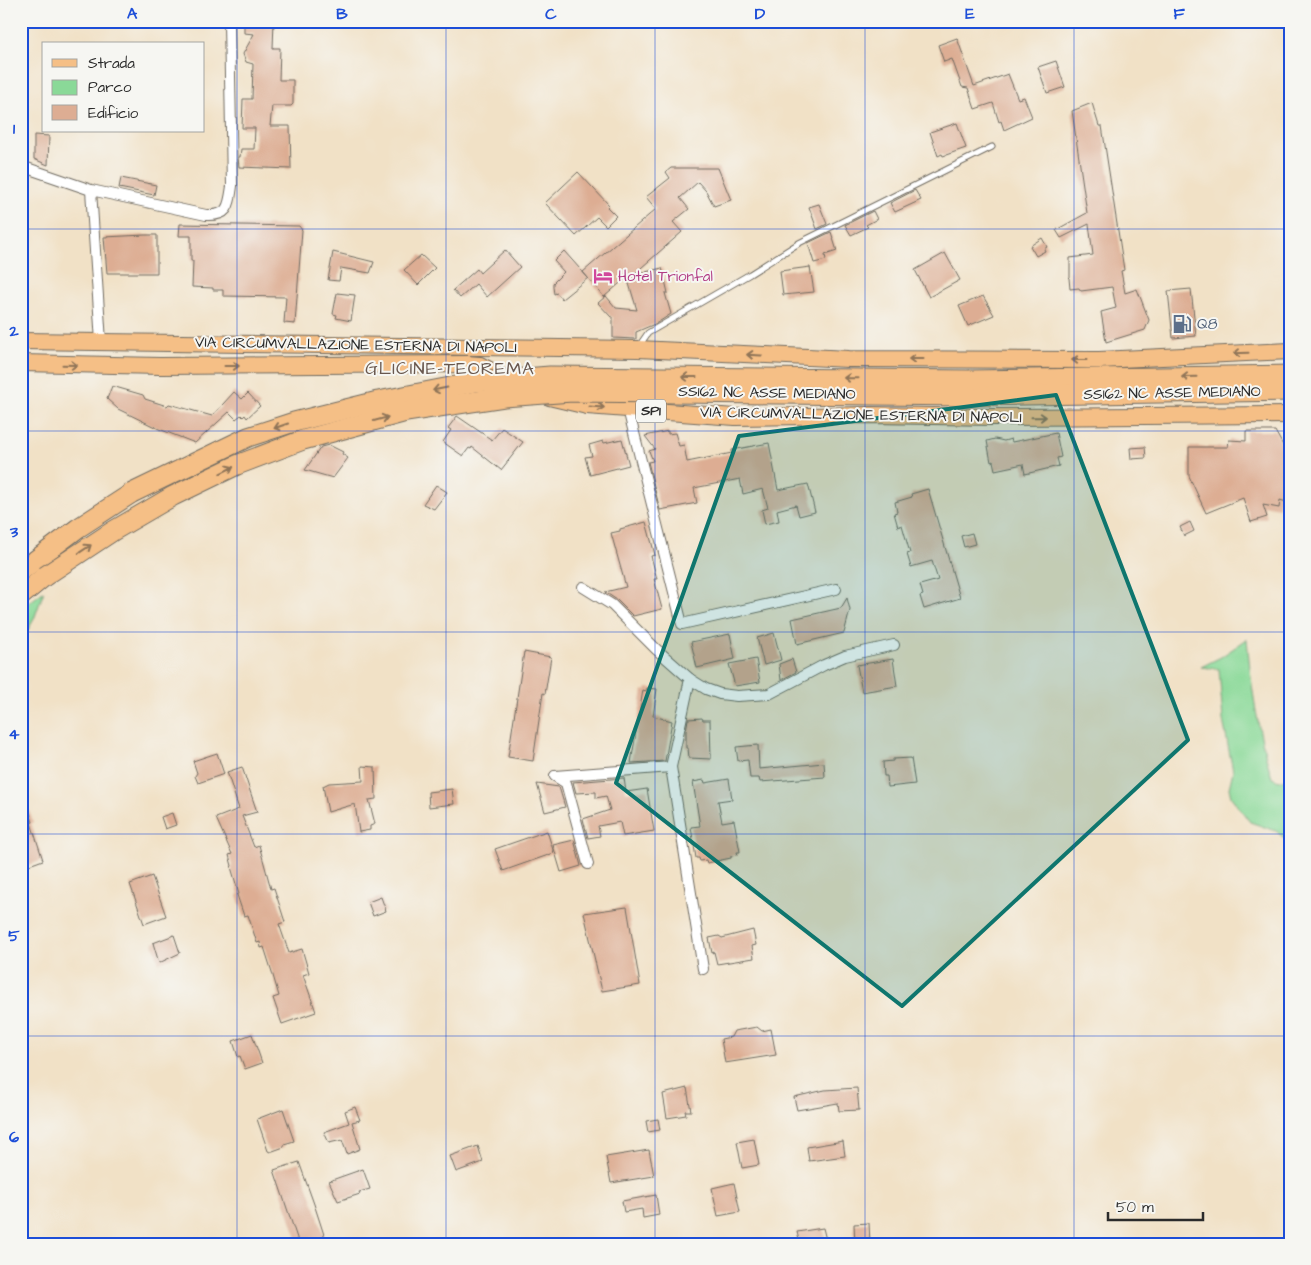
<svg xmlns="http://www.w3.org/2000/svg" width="1311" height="1265" font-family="'Architects Daughter',sans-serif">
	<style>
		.green { fill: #8ad998; stroke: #5a8262 }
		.building { fill: #ddad93 }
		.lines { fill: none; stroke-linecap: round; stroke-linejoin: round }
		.lane-casing { stroke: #706b61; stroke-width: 7 }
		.street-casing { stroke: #706b61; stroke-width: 12 }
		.primary-casing { stroke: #706b61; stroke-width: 18 }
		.highway-casing { stroke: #706b61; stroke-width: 21 }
		.lane { stroke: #fff; stroke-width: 5 }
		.street { stroke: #fff; stroke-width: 10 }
		.primary { stroke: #f5bf86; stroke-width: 16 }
		.highway { stroke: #f5bf86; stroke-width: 19 }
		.highway-bridge-casing { stroke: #706b61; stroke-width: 21; stroke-linecap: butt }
		.highway-bridge { stroke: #f5bf86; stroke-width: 19 }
		.oneway { stroke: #907558 }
		.marked { fill: #0f766e; fill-opacity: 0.2; stroke: #0f766e; stroke-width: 4; stroke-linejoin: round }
		.grid { fill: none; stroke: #1d4ed8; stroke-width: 1; stroke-opacity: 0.55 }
		.labels { text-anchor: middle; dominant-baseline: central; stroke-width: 4; stroke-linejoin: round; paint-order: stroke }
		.shield { fill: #f6f6f2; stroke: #686867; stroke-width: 1 }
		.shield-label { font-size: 14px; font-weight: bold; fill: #2b2b2b }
		.hotel-label { font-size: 15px; fill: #b23c85; stroke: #f6f6f2; text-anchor: start }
		.service-label { font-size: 15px; fill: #4e5e75; stroke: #f6f6f2; text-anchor: start }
		.street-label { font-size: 15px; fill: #2b2b2b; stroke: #f6f6f2 }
		.quarter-label { font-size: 18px; letter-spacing: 1px; fill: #69584f; stroke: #f6f6f2 }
		.neatline { fill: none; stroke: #1d4ed8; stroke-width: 2 }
		.grid-label { font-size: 16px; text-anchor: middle; font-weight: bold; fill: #1d4ed8 }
	</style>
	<rect width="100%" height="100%" fill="#f6f6f2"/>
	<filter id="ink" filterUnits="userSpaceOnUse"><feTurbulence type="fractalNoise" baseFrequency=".02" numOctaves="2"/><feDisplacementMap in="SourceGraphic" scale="10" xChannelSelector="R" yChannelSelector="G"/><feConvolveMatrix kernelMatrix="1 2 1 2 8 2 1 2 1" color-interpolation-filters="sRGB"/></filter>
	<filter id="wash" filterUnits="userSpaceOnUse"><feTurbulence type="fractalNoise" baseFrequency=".0096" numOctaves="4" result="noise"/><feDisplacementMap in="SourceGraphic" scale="20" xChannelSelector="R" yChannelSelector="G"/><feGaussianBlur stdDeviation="1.12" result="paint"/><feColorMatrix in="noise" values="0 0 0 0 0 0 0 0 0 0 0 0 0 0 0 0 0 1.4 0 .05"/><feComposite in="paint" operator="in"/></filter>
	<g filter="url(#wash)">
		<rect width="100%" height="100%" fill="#f1e1c6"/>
		<g class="green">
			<polygon points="44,591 34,619 21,642 21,609"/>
			<path d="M1247 639C1251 685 1258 734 1272 778L1279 781 1290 778V843L1276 831 1250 822 1231 797 1229 788 1233 771 1223 720 1219 669 1201 667 1221 657Z"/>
		</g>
		<g id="blocks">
			<g class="building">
				<polygon points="244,21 274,21 273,48 280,48 279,80 293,80 293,104 291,106 272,106 270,126 290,126 291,169 239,167 238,157 240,157 241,149 254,149 255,128 242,128 243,99 252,99 253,64 246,62 243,54 254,34 244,33"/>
				<polygon points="957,38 974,86 1008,74 1018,99 1024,97 1032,117 1004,130 1001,121 999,122 993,103 975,109 968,88 962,87 952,59 944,62 938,45"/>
				<polygon points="1056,61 1065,87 1047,93 1038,67"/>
				<polygon points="1092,103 1099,126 1102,126 1124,270 1121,271 1125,293 1137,289 1149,320 1145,330 1106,342 1101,312 1116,308 1112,287 1081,291 1079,288 1070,289 1069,278 1070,277 1070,258 1093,255 1089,224 1061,238 1056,230 1087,213 1072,111"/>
				<polygon points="957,123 966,148 943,156 942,154 938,156 930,132"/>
				<polygon points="34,135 49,136 48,165 34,159"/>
				<polygon points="671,168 718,168 731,200 714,206 706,191 698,182 680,198 689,209 673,222 682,232 633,275 662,268 668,293 665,293 671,314 657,323 636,332 636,339 613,338 613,317 611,317 598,303 606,296 616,308 637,310 627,277 604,297 583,272 656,209 646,197 670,178 666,172"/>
				<polygon points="578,172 609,205 607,207 616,216 606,226 597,217 576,236 545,203"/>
				<polygon points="121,178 156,185 154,195 119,188"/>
				<polygon points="915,190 921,200 895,212 890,203"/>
				<polygon points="819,204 827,224 817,229 809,207"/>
				<polygon points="873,211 877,219 866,225 868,227 851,235 845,225"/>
				<polygon points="180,224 299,226 302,230 295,324 284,323 286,297 223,296 223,290 213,290 213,288 192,287 193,261 191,261 191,236 179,236"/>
				<polygon points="831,232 837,251 825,255 826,260 814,263 808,243"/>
				<polygon points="145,235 157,235 157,273 107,273 104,237"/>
				<polygon points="1042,238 1047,247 1044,249 1045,251 1036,256 1030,246"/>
				<polygon points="505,250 520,267 487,297 476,284 460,298 453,290 477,269 480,273"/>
				<polygon points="564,251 588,278 562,299 557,293 554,294 553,287 553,283 564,272 554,261"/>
				<polygon points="333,252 374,262 370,273 341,268 339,281 328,280"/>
				<polygon points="945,253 960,280 929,297 915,270"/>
				<polygon points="421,255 435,268 418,285 404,270"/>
				<polygon points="810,267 814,292 783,295 780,271"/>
				<polygon points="1191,289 1196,336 1173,338 1168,291"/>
				<polygon points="337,293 355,295 351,321 336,318 337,315 333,314"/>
				<polygon points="983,296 994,315 968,326 959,306"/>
				<polygon points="112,386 143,395 145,399 167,406 169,404 212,416 234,392 242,399 248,393 260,406 247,418 245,415 243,417 241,415 236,419 229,412 195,443 159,429 118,409 107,399"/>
				<polygon points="457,416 492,440 502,428 523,442 501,470 472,447 471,449 469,448 463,456 443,442 451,430 448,428"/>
				<polygon points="668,431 668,434 675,433 679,446 684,445 687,462 732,453 732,450 769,443 778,490 808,484 815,512 799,516 796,505 777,510 779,521 765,524 762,510 768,508 763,489 743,494 740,479 694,488 697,503 660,510 648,462 653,461 649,451 655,449 645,436"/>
				<polygon points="1246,431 1275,431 1290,458 1290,503 1280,500 1279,508 1263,505 1267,517 1251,522 1243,498 1206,513 1189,476 1189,447 1228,447 1229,440 1246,441"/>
				<polygon points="1056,433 1061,457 1057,458 1059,466 1025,474 1023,464 995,470 993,461 991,462 987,441 995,439 1004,441 1011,439 1012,442"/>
				<polygon points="622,439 629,465 590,475 585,457 592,456 589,445 603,441 604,443"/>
				<polygon points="329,445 343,452 342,454 348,458 333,478 305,470 321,447"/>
				<polygon points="1145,447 1146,458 1131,459 1130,448"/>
				<polygon points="436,485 447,492 434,509 423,504"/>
				<polygon points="928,489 960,598 924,609 920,596 923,595 920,585 938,580 932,561 911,567 907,554 910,553 902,525 898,527 894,513 897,512 895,502 912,497 911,494"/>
				<polygon points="646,522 655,555 651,556 657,579 654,579 662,609 633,616 617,600 605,592 626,587 611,533 620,531 620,529"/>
				<polygon points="1190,522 1194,531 1184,536 1180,527"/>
				<polygon points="972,533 975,544 964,547 961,536"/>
				<polygon points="847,598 850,610 844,633 797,644 792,619 841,608"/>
				<polygon points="774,633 781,660 764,665 757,638"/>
				<polygon points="730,634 735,659 697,668 691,642"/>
				<polygon points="524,652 551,657 545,694 543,693 533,761 508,757"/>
				<polygon points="756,659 760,682 735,686 729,664"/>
				<polygon points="792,659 796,672 781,680 779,664"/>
				<polygon points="893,659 897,686 862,692 857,665"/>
				<polygon points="647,688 657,689 653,716 672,721 665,761 631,763 643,690 646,691"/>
				<polygon points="702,718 703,720 710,720 711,759 689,758 688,748 686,748 686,731 688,719"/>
				<polygon points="758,745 759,769 824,763 825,777 760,782 759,778 750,778 748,760 738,761 736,747"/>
				<polygon points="217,753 224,774 198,783 195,776 197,773 193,761"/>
				<polygon points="911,758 915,784 888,787 887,776 884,776 883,762 893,761 893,759"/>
				<polygon points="362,766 375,767 376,799 369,800 375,824 370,826 370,830 359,832 355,804 328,812 323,786 329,783 363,781"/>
				<polygon points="242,767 257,812 242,816 254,847 259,845 271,889 274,888 285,922 279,924 289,953 302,949 309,973 303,975 316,1012 282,1024 273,998 279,996 272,972 264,947 261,948 260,942 257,943 248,915 244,916 237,895 239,894 231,867 232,866 229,855 232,854 216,818 239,809 227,772"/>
				<polygon points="624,778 626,792 647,789 654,831 623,836 620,822 598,826 600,836 588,838 583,819 610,810 606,796 596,798 596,792 576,793 573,782"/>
				<polygon points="729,779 732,799 718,801 722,822 734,820 740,852 737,852 738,855 731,856 731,858 707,863 706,860 700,861 699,858 696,858 691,827 700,826 693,782 704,780 705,783"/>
				<polygon points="537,784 559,787 565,807 545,812"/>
				<polygon points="452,789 454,804 429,807 428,792"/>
				<polygon points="21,794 23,794 33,822 31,823 43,860 21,868"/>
				<polygon points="172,813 176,825 165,829 161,817"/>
				<polygon points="547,831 554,853 503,871 495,849"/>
				<polygon points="574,840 581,866 561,872 553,845"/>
				<polygon points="152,876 166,916 144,924 130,884"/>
				<polygon points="381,897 386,911 373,916 368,902"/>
				<polygon points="627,907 640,985 602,991 584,913"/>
				<polygon points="753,930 756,945 752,946 754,958 717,964 714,952 712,953 709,938 719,936 722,938"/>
				<polygon points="174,935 180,953 159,963 153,943"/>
				<polygon points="757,1027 762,1031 771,1029 776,1055 725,1063 721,1039 731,1037 734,1031"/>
				<polygon points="252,1034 262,1063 245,1069 240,1056 238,1057 233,1041"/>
				<polygon points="687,1088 691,1111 685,1111 686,1115 667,1118 663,1094"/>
				<polygon points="857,1088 859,1110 839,1111 838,1103 797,1110 794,1097 825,1090"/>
				<polygon points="355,1107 360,1120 352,1122 360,1149 347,1154 342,1140 329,1143 324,1132 349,1123 345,1111"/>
				<polygon points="283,1109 294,1141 284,1144 284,1147 270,1152 268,1151 257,1119"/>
				<polygon points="658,1119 660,1130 648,1132 646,1121"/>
				<polygon points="754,1139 759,1165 742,1168 737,1142"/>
				<polygon points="843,1141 845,1156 809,1161 807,1147"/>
				<polygon points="478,1146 483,1162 456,1172 450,1156"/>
				<polygon points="649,1150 654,1176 611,1183 606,1157"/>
				<polygon points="299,1162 314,1204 327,1244 299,1244 274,1170"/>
				<polygon points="363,1169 370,1189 359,1192 360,1194 338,1201 329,1181"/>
				<polygon points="734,1183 740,1212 718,1216 712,1188"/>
				<polygon points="656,1195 659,1215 643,1218 642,1209 624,1212 622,1201"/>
				<polygon points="869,1223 870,1244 855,1244 854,1224"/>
				<polygon points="823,1228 827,1244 800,1244 797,1232"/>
			</g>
		</g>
	</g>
	<g filter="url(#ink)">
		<use href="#blocks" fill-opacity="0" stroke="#706b61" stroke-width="1"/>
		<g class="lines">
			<g class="lane-casing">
				<polyline id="lane" points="639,346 648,333 750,274 799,243 992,147"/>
			</g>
			<g class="street-casing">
				<g id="street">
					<polyline points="21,166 91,190 101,342"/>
					<path d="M91 190 206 215C229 216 229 206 232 186L229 21"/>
					<polyline points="628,409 682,624 836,589"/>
					<polyline points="583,587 612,605 656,649 690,679 706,689 720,694 737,696 769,694 824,665 845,656 894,645"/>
					<polyline points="671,767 703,969"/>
					<polyline points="555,776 671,767 690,679"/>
					<polyline points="555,776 566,783 588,864"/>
				</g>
			</g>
			<g class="primary-casing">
				<g id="primary">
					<polyline points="21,341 638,349 849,359 1099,360 1290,351"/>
					<polyline points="21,363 160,366 467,364 480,365 512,382"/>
					<polyline points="549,397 587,406 735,417 871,415 994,417 1290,415"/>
				</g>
			</g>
			<g class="highway-casing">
				<g id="highway">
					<polyline points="970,380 1290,375"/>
					<polyline points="969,396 1290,391"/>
					<polyline points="21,571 78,528 132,493"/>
					<polyline points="21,596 45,576"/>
				</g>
			</g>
			<use href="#lane" class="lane"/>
			<use href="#street" class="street"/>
			<use href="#primary" class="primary"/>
			<use href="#highway" class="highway"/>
			<g class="highway-bridge-casing">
				<g id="highway-bridge">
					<polyline points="132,493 248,437 294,422 378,401 476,382 550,376 970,380"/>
					<polyline points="45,576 113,531 173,496 237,465 303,440 406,412 504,397 572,392 969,396"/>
				</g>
			</g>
			<use href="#highway-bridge" class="highway-bridge"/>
		</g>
		<defs><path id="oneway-shaft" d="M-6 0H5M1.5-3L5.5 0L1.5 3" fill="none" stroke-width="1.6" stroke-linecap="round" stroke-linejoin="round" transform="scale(1.25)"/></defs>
		<g class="oneway">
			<use href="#oneway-shaft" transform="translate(1241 353) rotate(178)"/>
			<use href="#oneway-shaft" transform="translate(754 355) rotate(-177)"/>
			<use href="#oneway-shaft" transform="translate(916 359) rotate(-180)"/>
			<use href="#oneway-shaft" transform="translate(1079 360) rotate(-180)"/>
			<use href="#oneway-shaft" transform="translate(70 365) rotate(1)"/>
			<use href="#oneway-shaft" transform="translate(232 366)"/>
			<use href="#oneway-shaft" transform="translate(689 377) rotate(-180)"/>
			<use href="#oneway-shaft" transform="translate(1189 377) rotate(179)"/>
			<use href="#oneway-shaft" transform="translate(851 378) rotate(-179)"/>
			<use href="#oneway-shaft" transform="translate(440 389) rotate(169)"/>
			<use href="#oneway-shaft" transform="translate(597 407) rotate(4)"/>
			<use href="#oneway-shaft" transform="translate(1039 417) rotate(-1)"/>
			<use href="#oneway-shaft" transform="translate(381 419) rotate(-15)"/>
			<use href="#oneway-shaft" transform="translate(281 426) rotate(161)"/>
			<use href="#oneway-shaft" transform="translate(227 470) rotate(-26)"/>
			<use href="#oneway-shaft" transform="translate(85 549) rotate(-34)"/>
		</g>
	</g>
	<path class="marked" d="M1056 395 1188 740 902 1006 616 783 739 436Z"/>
	<path class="grid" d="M237 21V1244M446 21V1244M655 21V1244M865 21V1244M1074 21V1244M21 229H1290M21 431H1290M21 632H1290M21 834H1290M21 1036H1290"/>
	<defs>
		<g id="hotel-bare" transform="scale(1.5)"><path d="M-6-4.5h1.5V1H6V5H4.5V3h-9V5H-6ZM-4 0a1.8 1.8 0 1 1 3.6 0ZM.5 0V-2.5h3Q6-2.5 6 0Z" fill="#d1479c" stroke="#f6f6f2" stroke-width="2.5" paint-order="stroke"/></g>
		<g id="fuel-bare" transform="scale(1.5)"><path d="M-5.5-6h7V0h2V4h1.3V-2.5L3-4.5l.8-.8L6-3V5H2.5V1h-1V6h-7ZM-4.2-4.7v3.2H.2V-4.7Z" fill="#5c6f8a" stroke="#f6f6f2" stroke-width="2.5" paint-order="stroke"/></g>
	</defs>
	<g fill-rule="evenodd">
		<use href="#hotel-bare" x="603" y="276"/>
		<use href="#fuel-bare" x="1182" y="324"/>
	</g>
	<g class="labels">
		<rect class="shield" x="636" y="399.5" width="30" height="23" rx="4"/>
		<g class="shield-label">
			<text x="651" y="411">SP1</text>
		</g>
		<g class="hotel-label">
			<text x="618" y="276">Hotel Trionfal</text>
		</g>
		<g class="service-label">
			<text x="1197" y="324">Q8</text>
		</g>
		<g class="street-label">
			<text transform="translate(356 345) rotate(1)">VIA CIRCUMVALLAZIONE ESTERNA DI NAPOLI</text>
			<text transform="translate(767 393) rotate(1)">SS162 NC ASSE MEDIANO</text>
			<text transform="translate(1172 393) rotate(-1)">SS162 NC ASSE MEDIANO</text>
			<text transform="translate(861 415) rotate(1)">VIA CIRCUMVALLAZIONE ESTERNA DI NAPOLI</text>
		</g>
		<g class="quarter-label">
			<text x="450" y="368">GLICINE-TEOREMA</text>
		</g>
	</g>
	<rect width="1311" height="1265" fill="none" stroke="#f6f6f2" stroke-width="55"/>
	<rect x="42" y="42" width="162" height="90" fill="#f6f6f2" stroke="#a5a5a2"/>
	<rect x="52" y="59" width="25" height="8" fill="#f5bf86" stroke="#a5a5a2"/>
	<text x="88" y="68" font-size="15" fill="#2b2b2b">Strada</text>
	<rect x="52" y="80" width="25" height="15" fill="#8ad998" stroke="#a5a5a2"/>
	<text x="88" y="92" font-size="15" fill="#2b2b2b">Parco</text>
	<rect x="52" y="105" width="25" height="15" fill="#ddad93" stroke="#a5a5a2"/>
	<text x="88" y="118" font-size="15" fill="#2b2b2b">Edificio</text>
	<path d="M1108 1212v8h95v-8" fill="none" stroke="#2b2b2b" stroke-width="2.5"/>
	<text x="1116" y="1212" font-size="15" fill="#2b2b2b" stroke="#f6f6f2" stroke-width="4" paint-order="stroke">50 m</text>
	<rect x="28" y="28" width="1256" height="1210" class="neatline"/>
	<g class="grid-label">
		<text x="132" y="19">A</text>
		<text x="342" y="19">B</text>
		<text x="551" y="19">C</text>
		<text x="760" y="19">D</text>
		<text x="970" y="19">E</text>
		<text x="1179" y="19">F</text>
		<text x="14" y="134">1</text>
		<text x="14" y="336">2</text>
		<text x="14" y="537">3</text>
		<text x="14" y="739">4</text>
		<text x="14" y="941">5</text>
		<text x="14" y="1142">6</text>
	</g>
</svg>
